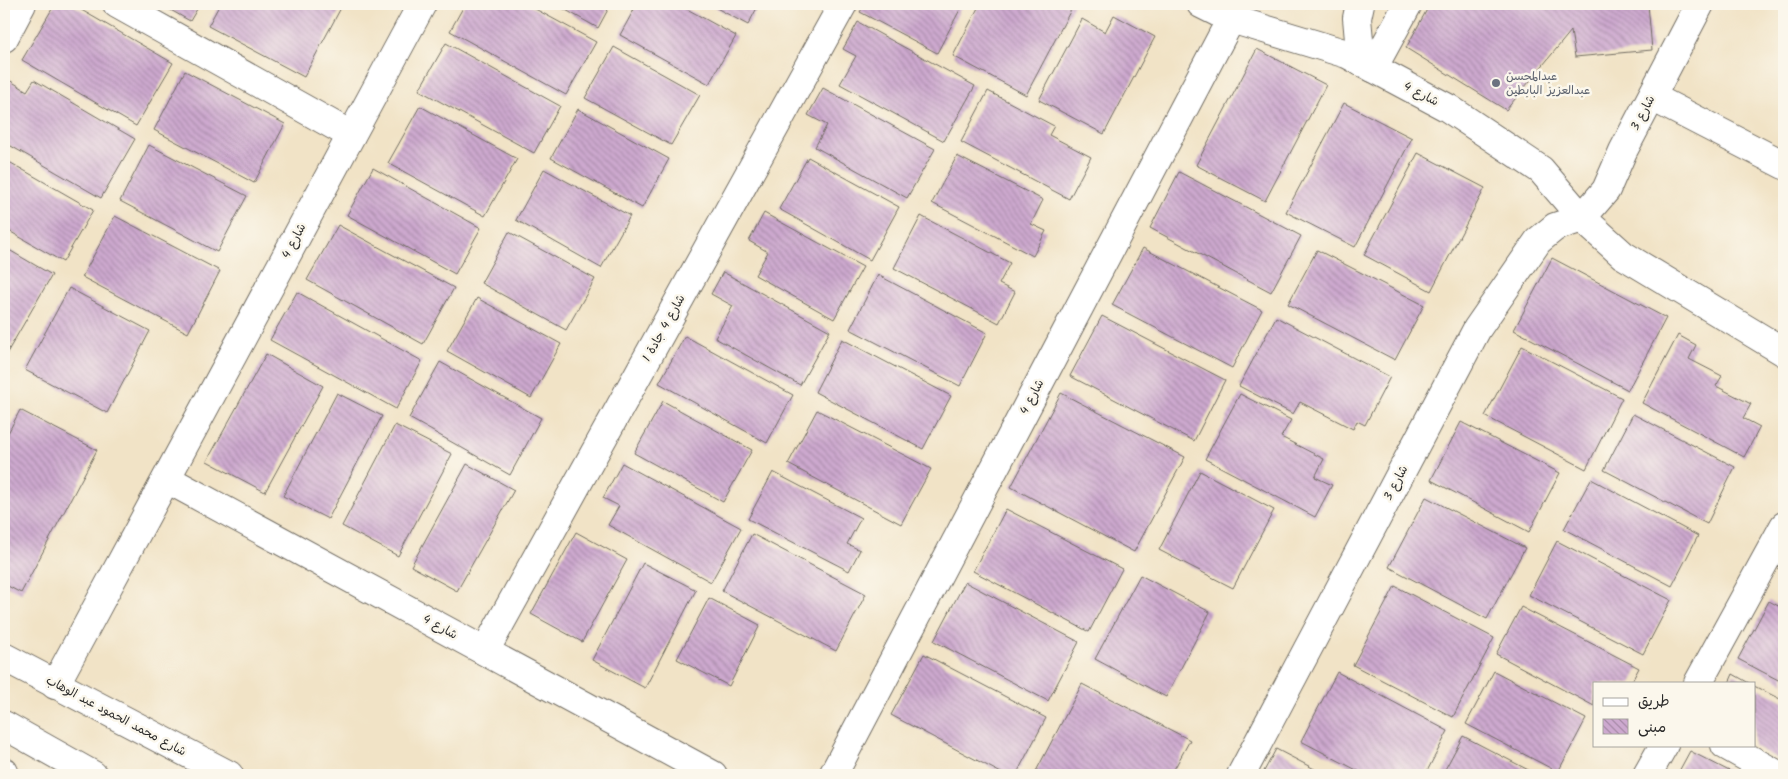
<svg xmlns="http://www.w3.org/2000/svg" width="1788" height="779" font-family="Kalam,'Playpen Sans Arabic',sans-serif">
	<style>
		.building { fill: url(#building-back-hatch) }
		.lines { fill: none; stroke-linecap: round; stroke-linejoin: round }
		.minor-casing { stroke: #706b61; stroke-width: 30 }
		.minor { stroke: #fff; stroke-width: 28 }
		.worship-dot { fill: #6b7280; stroke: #fbf7ec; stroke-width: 2 }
		.labels { text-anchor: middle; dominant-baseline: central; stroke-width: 5; stroke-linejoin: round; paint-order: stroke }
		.worship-label { font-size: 12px; fill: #5b616d; stroke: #fbf7ec; text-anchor: start }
		.street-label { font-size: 12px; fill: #2b2b2b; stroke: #fbf7ec }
	</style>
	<defs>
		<pattern id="building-back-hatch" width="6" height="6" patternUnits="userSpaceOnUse" patternTransform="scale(1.25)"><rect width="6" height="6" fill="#cda9cf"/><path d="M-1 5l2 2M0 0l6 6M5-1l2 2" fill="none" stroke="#a78aa8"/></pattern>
	</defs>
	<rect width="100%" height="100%" fill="#fbf7ec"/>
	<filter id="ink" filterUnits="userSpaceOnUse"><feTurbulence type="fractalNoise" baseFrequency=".02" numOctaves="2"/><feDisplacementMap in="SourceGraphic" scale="10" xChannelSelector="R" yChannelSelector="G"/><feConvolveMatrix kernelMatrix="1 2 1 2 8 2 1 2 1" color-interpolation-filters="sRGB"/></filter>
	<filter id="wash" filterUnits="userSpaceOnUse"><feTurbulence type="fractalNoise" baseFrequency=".0096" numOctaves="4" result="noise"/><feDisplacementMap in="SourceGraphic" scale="20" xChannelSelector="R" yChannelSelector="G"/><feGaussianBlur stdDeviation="1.12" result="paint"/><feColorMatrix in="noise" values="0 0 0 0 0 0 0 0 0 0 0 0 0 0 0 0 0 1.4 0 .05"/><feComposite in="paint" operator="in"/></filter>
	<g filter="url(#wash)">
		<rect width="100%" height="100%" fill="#f1e3c6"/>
		<g id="blocks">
			<g class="building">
				<polygon points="55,4 71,4 173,63 136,126 22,60"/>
				<polygon points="160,4 200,4 190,21"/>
				<polygon points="220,4 343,4 304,77 208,26"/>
				<polygon points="465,4 526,4 596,42 566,95 450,31"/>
				<polygon points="555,4 611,4 598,28"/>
				<polygon points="637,4 678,4 736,36 709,84 620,35"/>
				<polygon points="709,4 759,4 748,25"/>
				<polygon points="865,4 963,4 937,53 860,12"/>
				<polygon points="980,4 1074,4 1026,95 953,56"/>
				<polygon points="1430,4 1648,4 1652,50 1575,57 1571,31 1506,110 1406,48"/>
				<polygon points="1114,15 1155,37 1104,134 1039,100 1082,19 1105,32"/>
				<polygon points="858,22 975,86 944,141 840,84 856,56 843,49"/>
				<polygon points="446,43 560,106 534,153 419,90"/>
				<polygon points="614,47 700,95 671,145 585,98"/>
				<polygon points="1257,49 1326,85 1265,201 1196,165"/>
				<polygon points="185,71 285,124 254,183 154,130"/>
				<polygon points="9,80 27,91 34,80 135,139 101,198 4,142 4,88"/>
				<polygon points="823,88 935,149 907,198 815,147 827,125 808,115"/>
				<polygon points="988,91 1054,126 1049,135 1091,157 1069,199 961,142"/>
				<polygon points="1344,103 1412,138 1355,247 1286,212"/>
				<polygon points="420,106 517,159 485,216 388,163"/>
				<polygon points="578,109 669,159 642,208 551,158"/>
				<polygon points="149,145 247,196 217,252 120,201"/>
				<polygon points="1418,153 1485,188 1431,291 1364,255"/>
				<polygon points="957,156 1043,200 1031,224 1046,231 1033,256 932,203"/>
				<polygon points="808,157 899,207 870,260 779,209"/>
				<polygon points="4,159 93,210 63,262 4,228"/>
				<polygon points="373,168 481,228 455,274 347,215"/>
				<polygon points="544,169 630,216 601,268 516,220"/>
				<polygon points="1179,172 1301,236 1271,292 1150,228"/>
				<polygon points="764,213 863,267 834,319 755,275 768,252 749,241"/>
				<polygon points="115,216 220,271 188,333 82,277"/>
				<polygon points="921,216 1010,263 999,284 1015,292 999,323 894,268"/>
				<polygon points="338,225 454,288 423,344 307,280"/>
				<polygon points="509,232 595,279 566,330 481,283"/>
				<polygon points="4,247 52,275 4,358"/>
				<polygon points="1143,248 1262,310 1232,368 1112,305"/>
				<polygon points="1317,250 1424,305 1395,360 1288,304"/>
				<polygon points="1552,258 1666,318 1628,390 1514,330"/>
				<polygon points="723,272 830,331 800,385 715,338 733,306 711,294"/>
				<polygon points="878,275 987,333 960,386 850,329"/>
				<polygon points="69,288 150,331 107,413 25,370"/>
				<polygon points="297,292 422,361 396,409 270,340"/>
				<polygon points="477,298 561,344 531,398 447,351"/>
				<polygon points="1102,316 1225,380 1194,441 1070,376"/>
				<polygon points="1276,317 1390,377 1365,425 1357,421 1353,429 1300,402 1293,414 1239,386"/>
				<polygon points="1678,335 1696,345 1689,359 1722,376 1716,386 1751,404 1743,418 1760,427 1744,457 1642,403"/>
				<polygon points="685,336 793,395 767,443 659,383"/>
				<polygon points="842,339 951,396 923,449 815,392"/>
				<polygon points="1522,346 1622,398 1586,469 1485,416"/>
				<polygon points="266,354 323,386 265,492 207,461"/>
				<polygon points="440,362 541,418 510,475 409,418"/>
				<polygon points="337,393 382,416 328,519 283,496"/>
				<polygon points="1061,393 1185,457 1134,552 1011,487"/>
				<polygon points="1240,394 1291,420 1281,437 1324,459 1315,477 1332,485 1315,517 1205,459"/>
				<polygon points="663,401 752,450 723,502 634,453"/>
				<polygon points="20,410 97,450 21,593 4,584 4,441"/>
				<polygon points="817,410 931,469 901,524 788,464"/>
				<polygon points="1633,414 1735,467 1707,524 1604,470"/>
				<polygon points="1461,422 1560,473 1529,532 1431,480"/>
				<polygon points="395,425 452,454 398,556 342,526"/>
				<polygon points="622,463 741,528 711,582 608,525 619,506 603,498"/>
				<polygon points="467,464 514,490 457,591 411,566"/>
				<polygon points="1200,471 1274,510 1233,588 1159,550"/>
				<polygon points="773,472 861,518 847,544 860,550 849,571 748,519"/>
				<polygon points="1591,479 1698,536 1672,586 1564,529"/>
				<polygon points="1426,497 1525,548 1487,619 1389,567"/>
				<polygon points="1006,509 1122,569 1089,632 973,571"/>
				<polygon points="576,532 627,560 582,642 531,614"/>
				<polygon points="752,534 866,594 836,651 722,591"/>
				<polygon points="1557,541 1671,600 1643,654 1529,595"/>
				<polygon points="643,563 696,590 645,688 592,660"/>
				<polygon points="1140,575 1210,612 1166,697 1095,659"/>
				<polygon points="965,582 1079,642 1048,701 934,641"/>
				<polygon points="1395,586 1494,638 1453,717 1353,665"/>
				<polygon points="709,598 760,625 729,686 677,659"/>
				<polygon points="1769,601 1784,609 1784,683 1738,659"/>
				<polygon points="1521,607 1639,668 1631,683 1594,683 1594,706 1496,654"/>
				<polygon points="924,654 1046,718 1016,775 1005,775 891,715"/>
				<polygon points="1494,671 1586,719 1558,772 1466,724"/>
				<polygon points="1337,672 1448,731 1425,775 1366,775 1301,741"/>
				<polygon points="1733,674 1749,683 1729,683"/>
				<polygon points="1082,684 1190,740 1171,775 1034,775"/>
				<polygon points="1754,686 1784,701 1784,762 1754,746"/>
				<polygon points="1463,736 1538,775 1442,775"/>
				<polygon points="1276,749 1326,775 1262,775"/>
				<polygon points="1690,751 1737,775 1677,775"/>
			</g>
		</g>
	</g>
	<g filter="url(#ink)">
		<use href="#blocks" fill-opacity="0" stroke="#706b61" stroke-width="1"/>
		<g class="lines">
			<g class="minor-casing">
				<g id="minor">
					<polyline points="117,4 351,135"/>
					<polyline points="1201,4 1231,19 1347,54 1448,108 1541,170 1582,218 1623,255 1784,352"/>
					<polyline points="1360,4 1357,18 1361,62"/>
					<polyline points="4,38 22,4"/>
					<polyline points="1373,68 1408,4"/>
					<polyline points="1652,97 1784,165"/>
					<polyline points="167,479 713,775"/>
					<polyline points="485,651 843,4"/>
					<polyline points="4,657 229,775"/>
					<polyline points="1698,683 1784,526"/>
					<polyline points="55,685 422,4"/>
					<polyline points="4,725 93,775"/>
					<polyline points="1725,745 1778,775"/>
					<polyline points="4,772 5,775"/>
					<polyline points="833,775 1231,19"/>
					<polyline points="1241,775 1477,329 1538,241 1555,227 1582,218 1606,190 1623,151 1700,4"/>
					<polyline points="1647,775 1664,745"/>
				</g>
			</g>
			<use href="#minor" class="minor"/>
		</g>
	</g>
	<circle class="worship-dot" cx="1496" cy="83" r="5"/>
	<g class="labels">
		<g class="worship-label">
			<text x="1506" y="76">عبدالمحسن<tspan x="1506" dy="14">عبدالعزيز البابطين</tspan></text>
		</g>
		<g class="street-label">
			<text transform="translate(1421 94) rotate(28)">شارع 4</text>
			<text transform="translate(1643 113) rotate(-62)">شارع 3</text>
			<text transform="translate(294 241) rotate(-62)">شارع 4</text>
			<text transform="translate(664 328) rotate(-61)">شارع 4 جادة 1</text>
			<text transform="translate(1032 397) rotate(-62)">شارع 4</text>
			<text transform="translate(1396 483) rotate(-62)">شارع 3</text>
			<text transform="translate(440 627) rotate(29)">شارع 4</text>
			<text transform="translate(116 716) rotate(28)">شارع محمد الحمود عبد الوهاب</text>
		</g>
	</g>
	<rect width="1788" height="779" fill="none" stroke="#fbf7ec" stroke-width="20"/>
	<rect x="1593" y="682" width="162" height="65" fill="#fbf7ec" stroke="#a8a59f"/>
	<rect x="1603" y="698" width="25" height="8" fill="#ffffff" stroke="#a8a59f"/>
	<text x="1638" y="706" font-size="15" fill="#2b2b2b">طريق</text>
	<rect x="1603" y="719" width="25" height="15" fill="url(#building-back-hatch)" stroke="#a8a59f"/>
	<text x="1638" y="732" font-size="15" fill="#2b2b2b">مبنى</text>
</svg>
